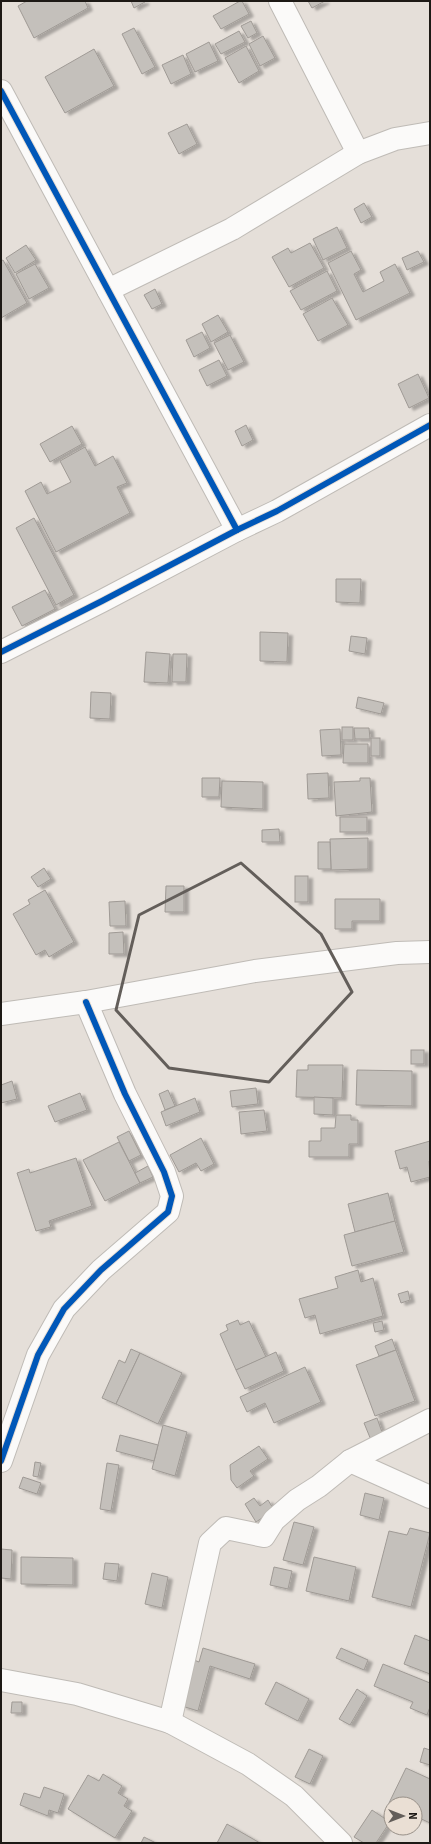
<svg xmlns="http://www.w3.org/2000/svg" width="431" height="1844" font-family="'Source Sans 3',sans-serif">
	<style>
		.building { fill: #c4c0bb; stroke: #9f9a95; filter: url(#shadow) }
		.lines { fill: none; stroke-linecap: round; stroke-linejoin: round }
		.minor-casing { stroke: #bfbbb6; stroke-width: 24 }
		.minor { stroke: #fbfaf9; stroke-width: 22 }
		.cycleway-casing { stroke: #eadfd4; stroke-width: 8 }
		.cycleway { stroke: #0057b8; stroke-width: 6 }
		.marked { fill: none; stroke: #635e5a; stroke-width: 3; stroke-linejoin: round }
	</style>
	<defs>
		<filter id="shadow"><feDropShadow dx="4.5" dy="2.5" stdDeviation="1" flood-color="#0004"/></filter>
	</defs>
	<rect width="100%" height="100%" fill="#e5dfd9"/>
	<g class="building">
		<polygon points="27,1 85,1 88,8 34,38 18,6"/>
		<polygon points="131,1 144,1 145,2 134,8"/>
		<polygon points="240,1 242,1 249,14 221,29 213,16"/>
		<polygon points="308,1 325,1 312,8"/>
		<polygon points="251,21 257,33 248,38 241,26"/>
		<polygon points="134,28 155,67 142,74 122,34"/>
		<polygon points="239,31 245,42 221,54 215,44"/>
		<polygon points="263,36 275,58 260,66 249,44"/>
		<polygon points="209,42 218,61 195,72 186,54"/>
		<polygon points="246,46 259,71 239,83 225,58"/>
		<polygon points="94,49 114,86 65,113 45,77"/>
		<polygon points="183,55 191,74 171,84 162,65"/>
		<polygon points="187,124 197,144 179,154 168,133"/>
		<polygon points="364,203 372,217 361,223 354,209"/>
		<polygon points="337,227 347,248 323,260 313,239"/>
		<polygon points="310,243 324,268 289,287 272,257 288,248 291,253"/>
		<polygon points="26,245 36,260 15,273 6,258"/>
		<polygon points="351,251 361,270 354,274 363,292 384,281 380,272 395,264 410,293 356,320 328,263"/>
		<polygon points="418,251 424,262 407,270 402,258"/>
		<polygon points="3,260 27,303 1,318 1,261"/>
		<polygon points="35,264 49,288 29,299 16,274"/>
		<polygon points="327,271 337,291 301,310 290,291"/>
		<polygon points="155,289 162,304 152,309 144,295"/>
		<polygon points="332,298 348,325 318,341 303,314"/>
		<polygon points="218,315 228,332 211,342 202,324"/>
		<polygon points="202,332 210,348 194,357 186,340"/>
		<polygon points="230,335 244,362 228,370 214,343"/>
		<polygon points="219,360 227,376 207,386 199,370"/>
		<polygon points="418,374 429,398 409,408 398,384"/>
		<polygon points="246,425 253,440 242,446 235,431"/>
		<polygon points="72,426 82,444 50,462 40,444"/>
		<polygon points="85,447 95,466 113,456 127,483 117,487 130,513 56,552 25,491 41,482 47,494 71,482 60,461"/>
		<polygon points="34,518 74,595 56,605 16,528"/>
		<polygon points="336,579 361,579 360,603 336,602"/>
		<polygon points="45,590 55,609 22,626 12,607"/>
		<polygon points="260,632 288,633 287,662 260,661"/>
		<polygon points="351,636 367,638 365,654 349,651"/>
		<polygon points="146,652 170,654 168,683 144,682"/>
		<polygon points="173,654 187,654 186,682 172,682"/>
		<polygon points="91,692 111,693 110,719 90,718"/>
		<polygon points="358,697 384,703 381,714 356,708"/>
		<rect x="342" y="727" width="11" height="13"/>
		<polygon points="354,728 369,728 370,739 355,739"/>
		<polygon points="340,729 341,755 322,756 320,730"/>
		<rect x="371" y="738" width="9" height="18"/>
		<polygon points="344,744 368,744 368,763 343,763"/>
		<polygon points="328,773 329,798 308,799 307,774"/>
		<polygon points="202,778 220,778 219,797 202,797"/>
		<polygon points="360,778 370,778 372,812 336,816 334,782 360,781"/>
		<polygon points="222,781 263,782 263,809 221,807"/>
		<rect x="340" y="817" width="27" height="15"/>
		<polygon points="279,829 280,842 262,842 262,830"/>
		<polygon points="368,838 368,869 331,870 330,839"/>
		<polygon points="318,842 330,842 331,869 318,869"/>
		<polygon points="44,868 51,879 38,887 31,877"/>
		<rect x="295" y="876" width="13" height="26"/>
		<polygon points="166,886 184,886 184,912 165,912"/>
		<polygon points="45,890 74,942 49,957 45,950 36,955 13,914 30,904 28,900"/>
		<polygon points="335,899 380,899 380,921 352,921 352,929 335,929"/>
		<polygon points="125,901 126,926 110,926 109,902"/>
		<polygon points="123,932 124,954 109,954 109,933"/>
		<rect x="411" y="1050" width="13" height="14"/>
		<polygon points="308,1065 343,1065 342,1098 296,1097 297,1070 308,1070"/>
		<polygon points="357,1070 412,1071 412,1106 356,1105"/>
		<polygon points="12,1081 17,1099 1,1103 1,1085"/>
		<polygon points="256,1088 258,1104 232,1107 230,1091"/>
		<polygon points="168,1090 175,1106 165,1110 159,1094"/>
		<polygon points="80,1093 87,1110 55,1122 48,1106"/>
		<polygon points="314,1097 333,1098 333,1115 314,1114"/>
		<polygon points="195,1098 200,1112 166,1126 161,1112"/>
		<polygon points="264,1110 267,1131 241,1134 239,1112"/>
		<polygon points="336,1115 351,1115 351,1120 358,1120 358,1144 349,1144 349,1157 309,1157 309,1141 321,1141 321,1128 335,1128"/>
		<polygon points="129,1131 141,1155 129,1161 117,1137"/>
		<polygon points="201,1138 214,1164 201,1171 196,1163 179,1172 170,1155"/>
		<polygon points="430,1141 430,1161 429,1161 430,1177 411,1182 407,1167 400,1169 395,1151"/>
		<polygon points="119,1142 140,1183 105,1201 83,1160"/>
		<polygon points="76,1158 92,1206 49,1221 51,1227 36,1231 17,1173 29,1169 30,1173"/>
		<polygon points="148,1166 153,1177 140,1183 135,1173"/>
		<polygon points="388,1193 395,1221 355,1232 348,1204"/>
		<polygon points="395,1221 404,1252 352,1266 344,1235"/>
		<polygon points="358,1270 361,1282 373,1278 383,1316 320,1334 315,1315 305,1318 299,1299 338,1288 335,1277"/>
		<polygon points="408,1291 410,1300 401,1303 398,1294"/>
		<polygon points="238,1320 240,1325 249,1321 266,1357 236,1370 220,1334 228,1330 226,1325"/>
		<polygon points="382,1321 384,1330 375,1332 373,1323"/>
		<polygon points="392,1339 396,1350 379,1356 375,1346"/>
		<polygon points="131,1349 140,1353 116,1404 102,1398 119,1360 125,1363"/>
		<polygon points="396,1350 415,1401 375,1416 356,1365"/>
		<polygon points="276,1352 284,1371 245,1389 236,1370"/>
		<polygon points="140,1353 182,1373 158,1424 116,1404"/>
		<polygon points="305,1367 321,1402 274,1423 265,1403 247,1412 240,1397"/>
		<polygon points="377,1418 383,1435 371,1440 364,1423"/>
		<polygon points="163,1425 187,1432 175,1476 152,1469"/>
		<polygon points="120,1435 158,1445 154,1461 116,1451"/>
		<polygon points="259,1446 268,1459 250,1471 254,1476 237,1488 231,1480 230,1465"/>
		<polygon points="35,1462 41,1463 38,1477 33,1476"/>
		<polygon points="107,1463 119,1465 111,1511 100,1509"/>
		<polygon points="23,1477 41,1483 37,1494 19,1488"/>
		<polygon points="365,1493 384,1498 379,1520 360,1515"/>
		<polygon points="254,1498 260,1506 268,1500 274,1510 256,1522 245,1504"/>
		<polygon points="294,1522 314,1527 303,1565 283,1560"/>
		<polygon points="410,1528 430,1533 411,1607 372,1597 389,1531 407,1535"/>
		<polygon points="1,1549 12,1550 11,1579 1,1578"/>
		<polygon points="21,1557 73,1558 73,1585 21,1584"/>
		<polygon points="314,1557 356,1567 349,1601 306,1591"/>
		<polygon points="105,1563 119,1564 117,1581 103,1579"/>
		<polygon points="274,1567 292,1571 288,1589 270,1585"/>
		<polygon points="152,1573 168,1577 162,1608 145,1604"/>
		<polygon points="415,1635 430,1641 430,1674 404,1664"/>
		<polygon points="203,1648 255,1664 250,1679 210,1666 198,1711 182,1706 194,1660 199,1662"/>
		<polygon points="341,1648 368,1660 364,1670 336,1658"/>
		<polygon points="383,1664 430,1683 430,1707 427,1715 410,1708 413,1702 374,1686"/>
		<polygon points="276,1682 309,1699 298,1721 265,1704"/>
		<polygon points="357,1689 367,1696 350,1725 339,1719"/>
		<polygon points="12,1702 22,1702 22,1713 11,1713"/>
		<polygon points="424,1748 430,1750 430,1765 420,1762"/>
		<polygon points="309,1749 323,1756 310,1784 295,1777"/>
		<polygon points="406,1768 430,1779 430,1823 415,1816 415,1804 389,1803"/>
		<polygon points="103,1774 122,1786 118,1793 128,1799 124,1806 132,1811 115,1838 68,1809 88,1775 99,1781"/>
		<polygon points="44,1787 64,1794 58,1813 49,1810 48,1816 20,1805 24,1793 40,1798"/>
		<polygon points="372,1810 390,1822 376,1843 364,1843 354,1837"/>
		<polygon points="227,1824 260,1843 217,1843"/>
		<polygon points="144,1837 156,1843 141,1843"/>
	</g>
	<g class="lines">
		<g class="minor-casing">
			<g id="minor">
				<polyline points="280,1 358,153"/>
				<polyline points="1,91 237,530"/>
				<polyline points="108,290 232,229 358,153 395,139 430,133"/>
				<polyline points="1,652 102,601 237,530 277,511 430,425"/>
				<polyline points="1,1014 86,1002 255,971 397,953 430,952"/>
				<polyline points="1,1461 38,1355 64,1309 101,1270 168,1212 172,1196 164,1172 125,1094 86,1002"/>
				<polyline points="350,1461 430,1497"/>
				<polyline points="1,1680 77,1694 170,1722 248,1764 294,1796 341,1843"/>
				<polyline points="170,1722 210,1543 226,1528 264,1536 274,1520 297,1500 319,1486 350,1461 430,1420"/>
			</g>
		</g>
		<use href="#minor" class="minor"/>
		<g class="cycleway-casing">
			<g id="cycleway">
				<polyline points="1,91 237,530"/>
				<polyline points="1,652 102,601 237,530 277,511 430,425"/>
				<polyline points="1,1461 38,1355 64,1309 101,1270 168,1212 172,1196 164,1172 125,1094 86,1002"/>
			</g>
		</g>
		<use href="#cycleway" class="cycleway"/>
	</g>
	<path class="marked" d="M241 863 321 934 352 992 269 1082 169 1068 116 1010 139 915Z"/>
	<rect width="431" height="1844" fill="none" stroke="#1d1915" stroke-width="4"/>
	<g transform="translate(403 1816) rotate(90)"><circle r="19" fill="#eadfd4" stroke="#989088"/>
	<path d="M0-3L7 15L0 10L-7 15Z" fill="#635e5a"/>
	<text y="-6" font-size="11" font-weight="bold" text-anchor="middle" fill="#1d1915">N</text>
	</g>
</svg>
